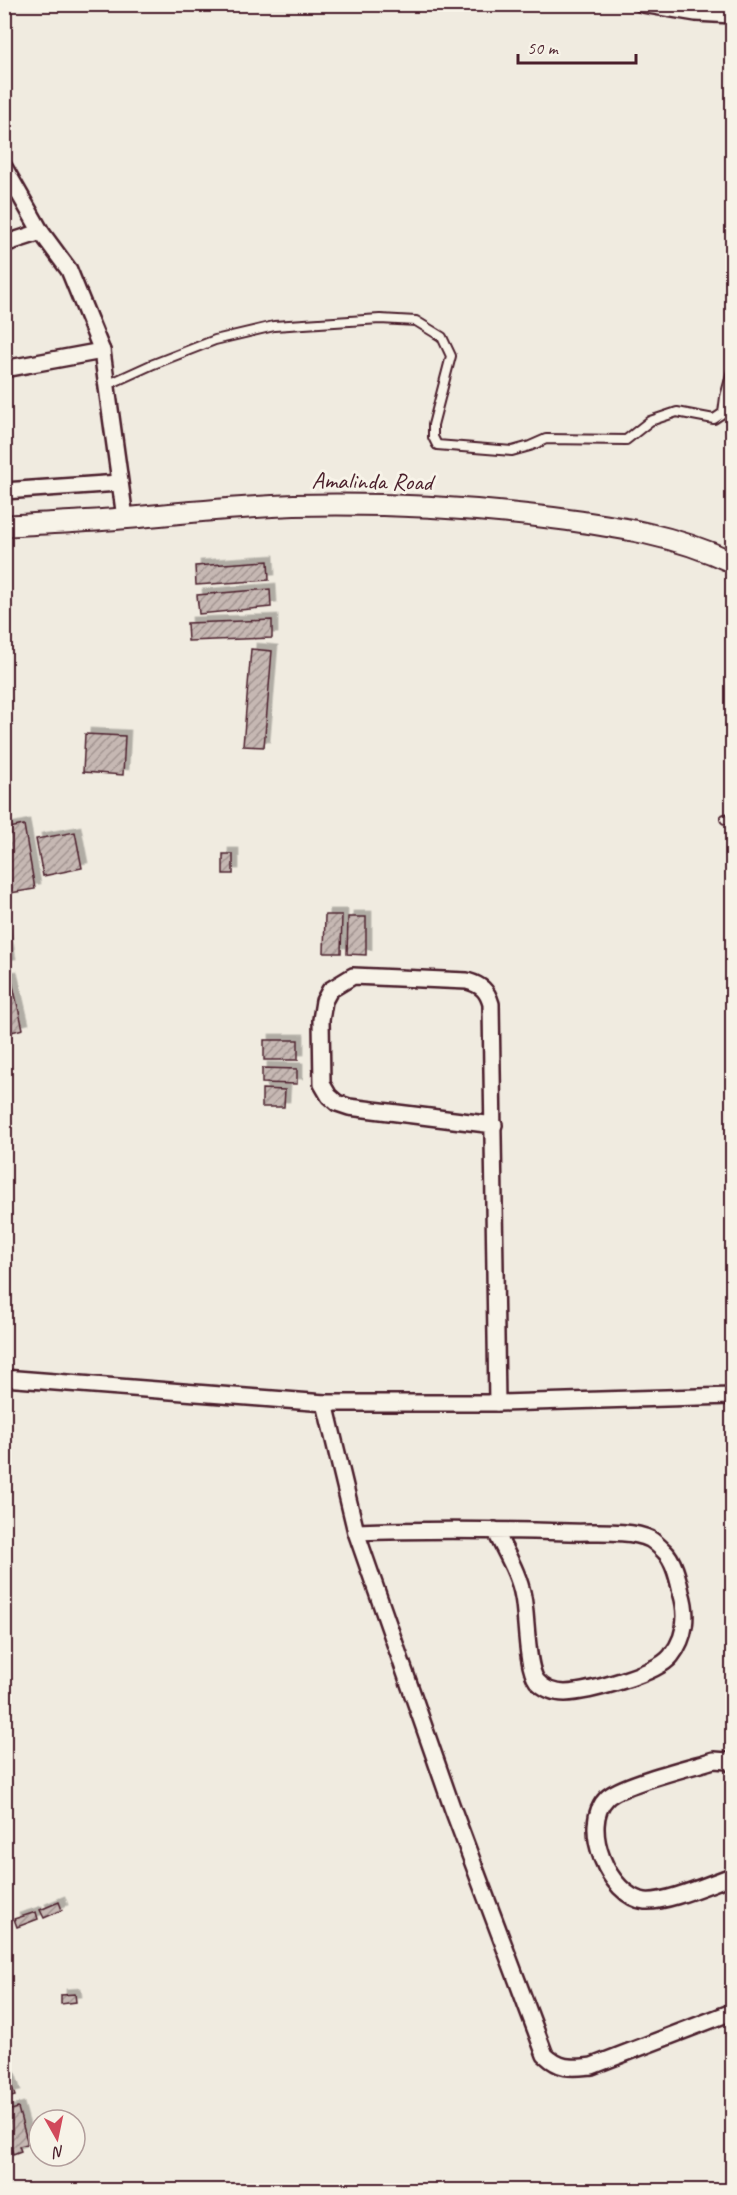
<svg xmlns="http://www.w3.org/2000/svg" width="737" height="2195" font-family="Caveat,sans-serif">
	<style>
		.building { fill: url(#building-hatch); stroke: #4a1f2b; stroke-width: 1.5; filter: url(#shadow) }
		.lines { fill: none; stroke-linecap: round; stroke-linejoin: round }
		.service-casing { stroke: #4a1f2b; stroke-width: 12 }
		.minor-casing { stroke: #4a1f2b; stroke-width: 20 }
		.tertiary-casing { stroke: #4a1f2b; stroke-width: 24 }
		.service { stroke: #f7f3e8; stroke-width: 8 }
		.minor { stroke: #f7f3e8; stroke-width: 15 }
		.tertiary { stroke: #f7f3e8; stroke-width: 20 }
		.labels { text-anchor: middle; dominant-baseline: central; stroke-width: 6; stroke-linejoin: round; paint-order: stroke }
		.street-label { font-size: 24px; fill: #4a1f2b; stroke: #f7f3e8 }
	</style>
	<defs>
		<pattern id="building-hatch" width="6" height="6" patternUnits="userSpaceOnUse" patternTransform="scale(1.5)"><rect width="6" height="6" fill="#c6b8b3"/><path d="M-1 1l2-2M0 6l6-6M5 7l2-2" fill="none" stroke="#a39592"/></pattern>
		<filter id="shadow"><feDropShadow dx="5.5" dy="-5.5" stdDeviation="0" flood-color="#0004"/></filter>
	</defs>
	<rect width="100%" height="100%" fill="#f0ebe0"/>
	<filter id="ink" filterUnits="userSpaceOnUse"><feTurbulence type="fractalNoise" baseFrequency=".0167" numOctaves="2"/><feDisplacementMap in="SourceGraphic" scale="12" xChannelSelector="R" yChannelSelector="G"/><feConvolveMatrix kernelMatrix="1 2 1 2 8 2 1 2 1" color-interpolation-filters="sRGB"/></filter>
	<g filter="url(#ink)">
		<g class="building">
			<polygon points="268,561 269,580 196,585 195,566"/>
			<polygon points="270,589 271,607 199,614 197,595"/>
			<polygon points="272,620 272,638 188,641 187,623"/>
			<polygon points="251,649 272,651 264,747 243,746"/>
			<polygon points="85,734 125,736 123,775 83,772"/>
			<polygon points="24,825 35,889 4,894 4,829"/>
			<polygon points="75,832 82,868 43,876 36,839"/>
			<rect x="223" y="854" width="10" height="20"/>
			<polygon points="325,915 342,915 341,953 324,953"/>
			<polygon points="348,917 366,917 366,955 347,954"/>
			<polygon points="4,930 10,964 4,965"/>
			<polygon points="11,977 23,1029 4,1034 4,978"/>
			<rect x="264" y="1040" width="34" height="20"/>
			<polygon points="262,1068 297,1069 297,1084 262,1083"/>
			<polygon points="262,1089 285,1090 284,1107 262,1107"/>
			<polygon points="59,1902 62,1910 44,1918 40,1910"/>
			<polygon points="36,1912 38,1919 17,1927 14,1919"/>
			<polygon points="75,1994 76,2002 61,2004 61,1995"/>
			<polygon points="4,2062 15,2096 4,2099"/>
			<polygon points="18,2108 28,2144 19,2146 21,2151 13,2154 4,2125 4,2112"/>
		</g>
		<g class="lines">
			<g class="service-casing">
				<g id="service">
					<polyline points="107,385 151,365 215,340 274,326 380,319 416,321 442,337 451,356 433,425 433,437 437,445 512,451 530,446 546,439 626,440 650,421 677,412 714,419 723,413 725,397 732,371"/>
					<polyline points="725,819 732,818"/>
				</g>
			</g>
			<g class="minor-casing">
				<g id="minor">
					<polyline points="642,4 696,13 732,15"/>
					<polyline points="4,167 41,232 69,270 102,351 125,518"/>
					<polyline points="4,244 41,232"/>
					<polyline points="4,369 102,351"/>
					<polyline points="4,491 119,483"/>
					<path d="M494 1125 349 1107 337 1103 329 1096 322 1084 321 1020 324 1001 330 990 353 976 467 981C481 985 487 990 491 1004L497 1403"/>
					<polyline points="4,1378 325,1403 497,1403 732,1396"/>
					<path d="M325 1403 356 1532 452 1807 545 2055C561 2070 571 2068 592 2066L732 2012"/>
					<path d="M356 1532C427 1529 498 1530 569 1532 592 1533 630 1529 650 1539 655 1542 660 1547 664 1551 674 1560 678 1579 681 1592 688 1614 686 1637 671 1656 657 1674 588 1692 565 1693 555 1693 544 1689 537 1681 526 1667 527 1616 523 1597 519 1573 505 1552 495 1530"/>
					<path d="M732 1764 728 1761 714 1760C691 1767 621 1784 607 1798 579 1825 609 1897 645 1901 667 1903 711 1883 732 1876"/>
				</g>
			</g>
			<g class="tertiary-casing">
				<path id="tertiary" d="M4 526C45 523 86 522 127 518 183 513 238 507 294 505 381 503 467 507 553 518 615 526 675 535 732 562"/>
			</g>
			<use href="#service" class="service"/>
			<use href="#minor" class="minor"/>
			<use href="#tertiary" class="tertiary"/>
		</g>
	</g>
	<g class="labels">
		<g class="street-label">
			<text transform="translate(372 481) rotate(1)">Amalinda Road</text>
		</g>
	</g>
	<rect width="737" height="2195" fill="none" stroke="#f7f3e8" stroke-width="24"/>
	<rect x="12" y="12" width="713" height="2171" fill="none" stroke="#4a1f2b" stroke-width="2" filter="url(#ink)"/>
	<g transform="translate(57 2138) rotate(171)"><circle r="28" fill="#f7f3e8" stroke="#b29e9c" stroke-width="1.5"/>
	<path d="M0-4.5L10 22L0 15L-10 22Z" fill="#d1495b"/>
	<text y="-9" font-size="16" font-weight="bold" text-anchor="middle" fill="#4a1f2b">N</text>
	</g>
	<path d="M518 54v9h118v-9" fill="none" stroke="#4a1f2b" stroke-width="3"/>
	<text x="527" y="54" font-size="18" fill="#4a1f2b" stroke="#f7f3e8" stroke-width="4.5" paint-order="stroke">50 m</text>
</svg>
